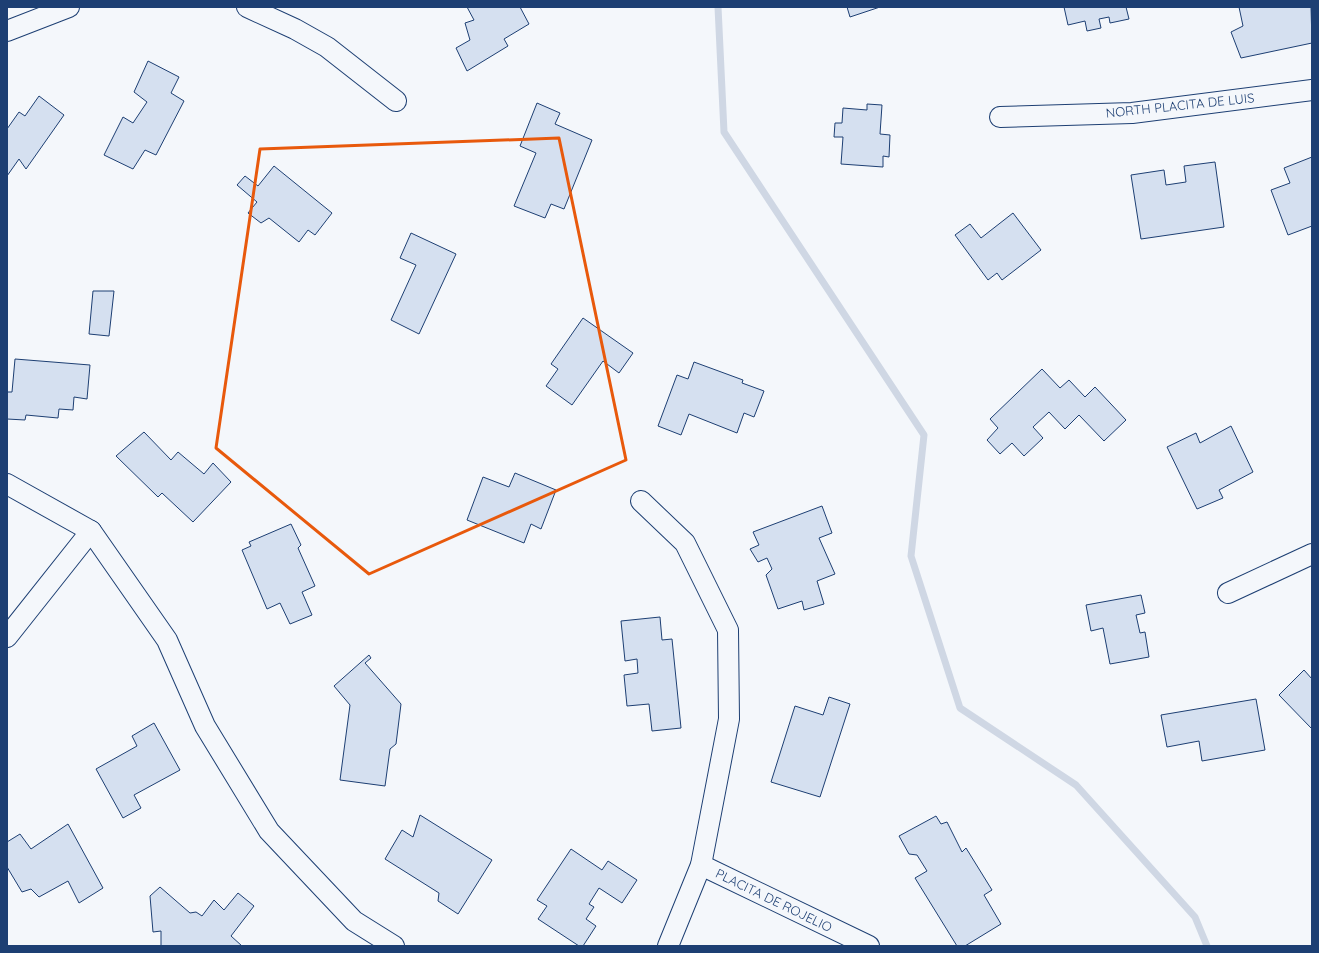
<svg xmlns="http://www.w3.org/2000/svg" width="1319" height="953" font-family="Quicksand,sans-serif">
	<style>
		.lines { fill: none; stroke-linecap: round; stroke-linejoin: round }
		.stream { stroke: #cfd7e4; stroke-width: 7 }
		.building { fill: #d5e0f0; stroke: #1d3f73 }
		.minor-casing { stroke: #1d3f73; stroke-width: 22 }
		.minor { stroke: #f4f7fb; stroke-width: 20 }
		.marked { fill: none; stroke: #e8590c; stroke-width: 3; stroke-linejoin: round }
		.labels { text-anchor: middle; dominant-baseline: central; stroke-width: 3; stroke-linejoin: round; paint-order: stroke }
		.street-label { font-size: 13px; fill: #1d3f73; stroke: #f4f7fb }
	</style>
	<rect width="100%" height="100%" fill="#f4f7fb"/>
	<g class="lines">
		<polyline class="stream" points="718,7 724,132 924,435 911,556 960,708 1076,785 1195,917 1207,946"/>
	</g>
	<g class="building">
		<polygon points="467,7 520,7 529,24 504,39 508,46 467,71 456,48 470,40 465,23 474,20"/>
		<polygon points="847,7 880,7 850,17"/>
		<polygon points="1064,7 1126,7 1129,19 1110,23 1109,17 1099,19 1101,28 1087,31 1085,21 1068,25"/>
		<polygon points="1239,7 1311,7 1312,43 1241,58 1231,32 1243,26"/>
		<polygon points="148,61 179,77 171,93 184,101 156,155 145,150 133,169 104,155 123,117 133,123 147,102 134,92"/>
		<polygon points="39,96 64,115 26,169 19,159 7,176 7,129 19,112 25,116"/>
		<polygon points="537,103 560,113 555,124 592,140 564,209 551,204 545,218 514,206 536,153 520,146"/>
		<polygon points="867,104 882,105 880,134 890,135 889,157 883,156 883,167 841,164 843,137 834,137 835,123 842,123 843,108 867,110"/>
		<polygon points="1312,157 1312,226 1288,235 1271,190 1290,183 1284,168"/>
		<polygon points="1215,162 1224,227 1141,239 1131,175 1164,170 1166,185 1186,182 1184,166"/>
		<polygon points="274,166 332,213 315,235 308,230 299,242 269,218 261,223 248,213 257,202 237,185 245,176 258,186"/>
		<polygon points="1013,213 1041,250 1002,280 997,273 988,280 955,235 970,224 981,238"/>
		<polygon points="411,233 456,254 419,334 391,320 416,265 400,258"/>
		<polygon points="93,291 114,291 109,336 89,334"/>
		<polygon points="583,318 633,353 619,373 603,361 572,405 546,386 558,369 551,364"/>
		<polygon points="15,359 90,365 87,399 74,397 73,410 59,409 58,418 26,415 25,420 7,419 7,392 12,392"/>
		<polygon points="694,362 743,380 742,383 764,391 754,417 744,413 737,433 689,414 681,435 658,426 677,375 688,379"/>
		<polygon points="1042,369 1060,388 1069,380 1085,397 1095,387 1126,420 1104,441 1079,415 1065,429 1049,412 1033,427 1043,438 1024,456 1012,443 1000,454 987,440 998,428 990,419"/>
		<polygon points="1231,426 1253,472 1219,490 1223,498 1197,509 1167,447 1196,433 1200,443"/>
		<polygon points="144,432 171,460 178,452 204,474 213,463 231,482 193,522 162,493 158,497 116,456"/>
		<polygon points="515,473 556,490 541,529 531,524 524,543 467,520 483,477 509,487"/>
		<polygon points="822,506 832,533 819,538 835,574 817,581 824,604 804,610 802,601 778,609 766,575 772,569 767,558 758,562 750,549 759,545 753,532"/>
		<polygon points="291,524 301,545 298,548 315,586 302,592 312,615 290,624 280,603 267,609 242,550 251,546 249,542"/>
		<polygon points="1141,595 1145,613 1136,615 1140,633 1145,632 1149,657 1110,664 1103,628 1091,631 1086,605"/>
		<polygon points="660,617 662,640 672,639 681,728 652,731 649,704 627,706 624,675 638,673 637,659 625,661 621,621"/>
		<polygon points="369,655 371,658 365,663 401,704 396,744 390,749 385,786 340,780 350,705 334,686"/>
		<polygon points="1304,670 1312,679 1312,729 1279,695"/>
		<polygon points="829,697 850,704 820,797 771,782 795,706 823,715"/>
		<polygon points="1256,699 1265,750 1202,761 1199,741 1167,747 1161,715"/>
		<polygon points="154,723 180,770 134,795 141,808 123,818 96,769 137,746 132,736"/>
		<polygon points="420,815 492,860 458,914 438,901 439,893 385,859 402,830 413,837"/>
		<polygon points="936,816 941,824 947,822 962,852 966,848 992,890 984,895 1001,924 965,946 957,946 915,878 927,871 917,855 909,854 899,836"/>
		<polygon points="68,824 103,888 79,903 68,881 39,897 31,889 22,892 7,867 7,842 20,834 31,849"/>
		<polygon points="571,849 602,870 608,861 637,880 622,903 599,888 589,904 594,907 586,919 596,926 583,946 579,946 538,919 547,906 537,900"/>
		<polygon points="160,887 190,913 196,912 202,916 214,900 224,910 238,893 254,906 231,936 242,946 161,946 161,931 153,932 150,896"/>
	</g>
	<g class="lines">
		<g class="minor-casing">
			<g id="minor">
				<polyline points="247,7 295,29 327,47 396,101"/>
				<polyline points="7,31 69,7"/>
				<polyline points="1000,117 1132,113 1312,90"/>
				<polyline points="7,484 91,531 167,640 205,726 269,831 354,921 394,946"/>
				<polyline points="641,501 685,543 728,630 729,719 701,865 668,946"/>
				<polyline points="1228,593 1312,554"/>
				<polyline points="7,637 91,531"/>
				<polyline points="701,865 869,946"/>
			</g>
		</g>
		<use href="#minor" class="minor"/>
	</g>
	<path class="marked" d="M559 138 626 460 369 574 216 448 260 149Z"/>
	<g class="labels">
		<g class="street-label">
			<text transform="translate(1180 105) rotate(-6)">NORTH PLACITA DE LUIS</text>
			<text transform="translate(774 900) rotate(26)">PLACITA DE ROJELIO</text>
		</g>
	</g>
	<rect width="1319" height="953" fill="none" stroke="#1d3f73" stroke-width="16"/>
</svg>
